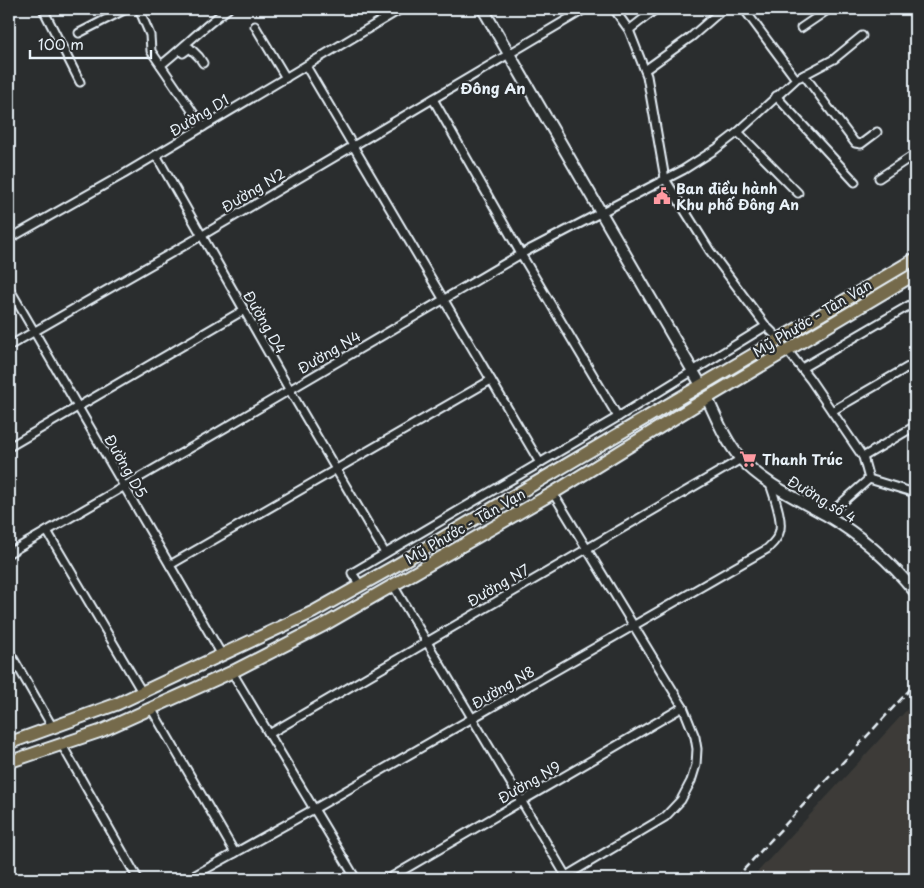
<svg xmlns="http://www.w3.org/2000/svg" width="924" height="888" font-family="'Playpen Sans',sans-serif">
	<style>
		.built { fill: #3c3b38 }
		.lines { fill: none; stroke-linecap: round; stroke-linejoin: round }
		.street-casing { stroke: #e8f1f8; stroke-width: 11 }
		.secondary-casing { stroke: #e8f1f8; stroke-width: 14 }
		.primary-casing { stroke: #e8f1f8; stroke-width: 15 }
		.street { stroke: #2a2d2e; stroke-width: 7 }
		.secondary { stroke: #2a2d2e; stroke-width: 10 }
		.primary { stroke: #756b4b; stroke-width: 11 }
		.rail { stroke: #e8f1f8; stroke-width: 2.5; stroke-dasharray: 8 4; stroke-linecap: butt }
		.labels { text-anchor: middle; dominant-baseline: central; stroke-width: 4.5; stroke-linejoin: round; paint-order: stroke }
		.street-label { font-size: 14px; fill: #e8f1f8; stroke: #2a2d2e }
		.poi-label { font-size: 14px; font-weight: bold; fill: #e8f1f8; stroke: #2a2d2e; text-anchor: start }
		.neighbourhood-label { font-size: 15px; font-weight: bold; fill: #e8f1f8; stroke: #2a2d2e }
	</style>
	<rect width="100%" height="100%" fill="#2a2d2e"/>
	<filter id="ink" filterUnits="userSpaceOnUse"><feTurbulence type="fractalNoise" baseFrequency=".02" numOctaves="2"/><feDisplacementMap in="SourceGraphic" scale="10" xChannelSelector="R" yChannelSelector="G"/><feConvolveMatrix kernelMatrix="1 2 1 2 8 2 1 2 1" color-interpolation-filters="sRGB"/></filter>
	<g filter="url(#ink)">
		<polygon class="built" points="915,701 915,879 751,879"/>
		<g class="lines">
			<g class="street-casing">
				<g id="street">
					<polyline points="43,9 80,82"/>
					<polyline points="139,9 150,35 151,51 203,127"/>
					<polyline points="614,9 629,30 647,76 665,179 710,251 766,326 780,340"/>
					<polyline points="255,26 286,78"/>
					<polyline points="801,28 829,9"/>
					<polyline points="629,30 656,9"/>
					<polyline points="79,33 126,9"/>
					<polyline points="183,53 190,48 199,57 203,63"/>
					<path d="M161 65C184 47 204 26 228 9"/>
					<polyline points="306,66 540,463"/>
					<polyline points="645,70 691,37 723,9"/>
					<polyline points="804,75 855,143 861,144 877,132"/>
					<polyline points="800,77 834,59 862,36"/>
					<polyline points="776,96 855,182"/>
					<polyline points="433,99 521,254 618,417"/>
					<polyline points="738,132 798,193"/>
					<polyline points="156,155 289,389 385,553"/>
					<polyline points="879,178 915,154"/>
					<polyline points="9,239 124,174 401,9"/>
					<polyline points="9,288 222,655"/>
					<polyline points="9,346 201,236 585,9"/>
					<polyline points="788,351 810,379 863,457 869,479 827,516"/>
					<polyline points="802,368 915,302"/>
					<polyline points="832,411 915,363"/>
					<polyline points="9,447 244,310"/>
					<polyline points="863,457 915,426"/>
					<polyline points="869,479 915,493"/>
					<polyline points="553,493 683,707 695,737 697,749 696,765 691,781 681,800 665,817 561,879"/>
					<polyline points="47,531 142,692"/>
					<polyline points="9,553 206,439 521,254 683,170 716,149 738,132 796,79 744,9"/>
					<polyline points="170,565 491,380"/>
					<polyline points="360,585 352,573 618,417 766,326"/>
					<polyline points="393,585 566,876"/>
					<polyline points="9,651 53,728"/>
					<polyline points="232,672 356,879"/>
					<polyline points="151,708 235,853"/>
					<polyline points="269,734 741,459"/>
					<polyline points="62,745 138,879"/>
					<path d="M188 879 314 809 767 549C772 544 777 540 779 533 784 522 774 496 770 484"/>
					<polyline points="388,879 683,707"/>
				</g>
			</g>
			<g class="secondary-casing">
				<g id="secondary">
					<polyline points="483,9 701,385"/>
					<path d="M707 398C717 419 725 440 740 458 764 484 796 498 826 515 860 535 891 562 915 592"/>
				</g>
			</g>
			<g class="primary-casing">
				<g id="primary">
					<polyline points="9,743 117,704 313,612 395,566 915,259"/>
					<polyline points="9,762 101,731 232,672 324,625 553,493 707,398 915,274"/>
				</g>
			</g>
			<use href="#street" class="street"/>
			<use href="#secondary" class="secondary"/>
			<use href="#primary" class="primary"/>
			<polyline class="rail" points="735,879 915,684"/>
		</g>
	</g>
	<defs>
		<g id="civic-bare" transform="scale(1.35)"><path d="M-.6-6.5H3V-4.5H.6V-3L4-1V1h2V6H-6V1h2V-1L-.6-3ZM-1.2 2.5V6h2.4V2.5Z" fill="#ff9aa2" stroke="#2a2d2e" stroke-width="2.5" paint-order="stroke"/></g>
		<g id="supermarket-bare" transform="scale(1.35)"><path d="M-6-5.5h2.5l.6 2H6L4.5 2H-2.5L-4.4-4H-6ZM-1.5 3.2a1.3 1.3 0 1 0 .1 0ZM3 3.2a1.3 1.3 0 1 0 .1 0Z" fill="#ff9aa2" stroke="#2a2d2e" stroke-width="2.5" paint-order="stroke"/></g>
	</defs>
	<g fill-rule="evenodd">
		<use href="#civic-bare" x="662" y="196"/>
		<use href="#supermarket-bare" x="748" y="459"/>
	</g>
	<g class="labels">
		<g class="street-label">
			<text transform="translate(199 115) rotate(-31)">Đường D1</text>
			<text transform="translate(253 190) rotate(-31)">Đường N2</text>
			<text transform="translate(812 318) rotate(-31)">Mỹ Phước - Tân Vạn</text>
			<text transform="translate(265 322) rotate(60)">Đường D4</text>
			<text transform="translate(329 352) rotate(-30)">Đường N4</text>
			<text transform="translate(126 466) rotate(60)">Đường D5</text>
			<text transform="translate(822 499) rotate(31)">Đường số 4</text>
			<text transform="translate(465 526) rotate(-30)">Mỹ Phước - Tân Vạn</text>
			<text transform="translate(498 585) rotate(-30)">Đường N7</text>
			<text transform="translate(503 687) rotate(-30)">Đường N8</text>
			<text transform="translate(529 782) rotate(-30)">Đường N9</text>
		</g>
		<g class="poi-label">
			<text x="676" y="188">Ban điều hành<tspan x="676" dy="16">Khu phố Đông An</tspan></text>
			<text x="762" y="459">Thanh Trúc</text>
		</g>
		<g class="neighbourhood-label">
			<text x="493" y="87">Đông An</text>
		</g>
	</g>
	<rect width="924" height="888" fill="none" stroke="#2a2d2e" stroke-width="30"/>
	<rect x="15" y="15" width="894" height="858" fill="none" stroke="#e8f1f8" stroke-width="2" filter="url(#ink)"/>
	<path d="M30 50v8h121v-8" fill="none" stroke="#e8f1f8" stroke-width="2.5"/>
	<text x="38" y="50" font-size="15" fill="#e8f1f8" stroke="#2a2d2e" stroke-width="4" paint-order="stroke">100 m</text>
</svg>
